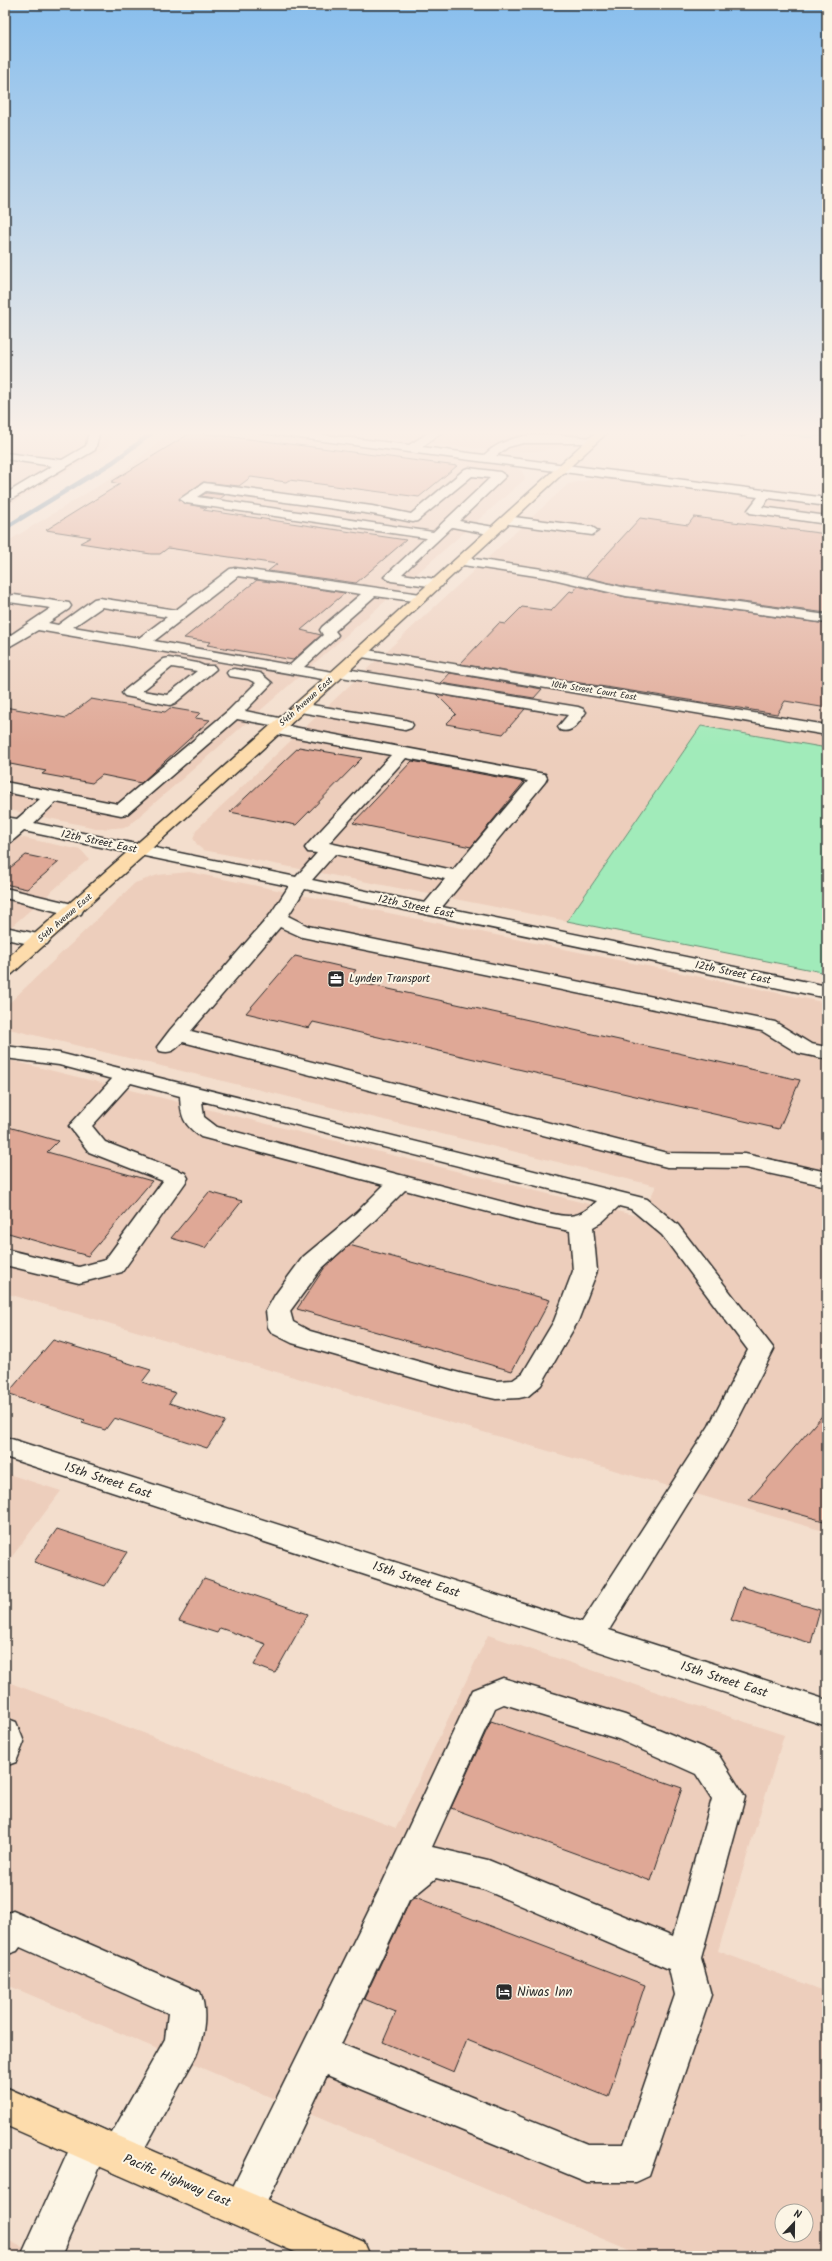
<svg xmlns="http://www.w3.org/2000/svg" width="832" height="2261" font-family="Kalam,sans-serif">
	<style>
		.built { fill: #edcebc; fill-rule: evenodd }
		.green { fill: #a1ebba; stroke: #668b72 }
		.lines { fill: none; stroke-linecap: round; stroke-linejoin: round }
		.stream { stroke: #6c8ca4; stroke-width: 4.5 }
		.building { fill: #dfa896; stroke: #2b2b2b }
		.minor-casing { stroke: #2b2b2b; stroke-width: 3 }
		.major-casing { stroke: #2b2b2b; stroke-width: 3 }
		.minor { fill: #fcf5e5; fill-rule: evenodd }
		.major { fill: #fddcac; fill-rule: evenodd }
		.labels { text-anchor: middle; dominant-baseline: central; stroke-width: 4; stroke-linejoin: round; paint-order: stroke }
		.far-street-label { font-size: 9px; fill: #2b2b2b; stroke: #fcf5e5 }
		.street-label { font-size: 11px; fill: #2b2b2b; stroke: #fcf5e5 }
		.poi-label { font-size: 11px; fill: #2b2b2b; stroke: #fcf5e5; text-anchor: start }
		.near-street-label { font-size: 13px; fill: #2b2b2b; stroke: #fcf5e5 }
		.near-poi-label { font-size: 13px; fill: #2b2b2b; stroke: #fcf5e5; text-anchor: start }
	</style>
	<rect width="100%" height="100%" fill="#f3decd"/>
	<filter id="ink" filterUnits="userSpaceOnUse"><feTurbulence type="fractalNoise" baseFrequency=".025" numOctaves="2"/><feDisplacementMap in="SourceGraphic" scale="8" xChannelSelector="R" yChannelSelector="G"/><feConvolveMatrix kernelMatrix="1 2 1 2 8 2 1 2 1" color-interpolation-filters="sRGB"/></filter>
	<g filter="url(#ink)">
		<g class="built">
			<polygon points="5,430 118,430 112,435 108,447 5,507"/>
			<polygon points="172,430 246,430 506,463 521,470 525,477 524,480 127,827 101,829 5,809 5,543 131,466"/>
			<polygon points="329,430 581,430 560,447 541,451 523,452 480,449"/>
			<polygon points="605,477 827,504 827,748 701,726 567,921 203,850 198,846 193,838 197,829 367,669 568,484"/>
			<polygon points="5,834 81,850 89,859 5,932"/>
			<polygon points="189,872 827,1003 827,1532 5,1293 5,1059 641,1217 656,1186 5,1028 5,1007 135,883 158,875"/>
			<polygon points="5,1473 61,1491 5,1566"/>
			<path d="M488 1635 784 1735 718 1951 827 1992V2256H643L5 1984V1681L396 1828ZM782 2211H806V2235H782Z"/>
			<polygon points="5,2239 41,2256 5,2256"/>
		</g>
		<g class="green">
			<polygon points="770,430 827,430 827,437 816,436 811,438 768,431"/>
			<polygon points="701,726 827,748 827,973 567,921"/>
		</g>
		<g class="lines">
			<polyline class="stream" points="5,528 113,462 156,430"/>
		</g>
		<g class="building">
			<polygon points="192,432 329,449 457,466 419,497 289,480 286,482 251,477 239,486 203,482 179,499 186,504 207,508 203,510 406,540 356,583 268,571 277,564 168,548 160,554 151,554 80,543 91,537 46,530 120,484 111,482"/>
			<polygon points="206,493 225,495 220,499 201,496"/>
			<polygon points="694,517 827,534 827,613 626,587 586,577 640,518 688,525"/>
			<polygon points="257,580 345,593 301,630 321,635 293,660 207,645 211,642 184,638"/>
			<polygon points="578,586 626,597 827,624 827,708 785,701 777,714 460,664 499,623 505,624 522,607 551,611 570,591 573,592"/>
			<polygon points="450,673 542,689 534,698 441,683"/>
			<polygon points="436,694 525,709 503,734 446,724 456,714"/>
			<polygon points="91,699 165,712 170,708 200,713 195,718 210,720 141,783 102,775 92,783 42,774 46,771 5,763 5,707 66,718"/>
			<polygon points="299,747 362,758 296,825 230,812"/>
			<polygon points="412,761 524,782 471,847 353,823"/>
			<polygon points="26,855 59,862 27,889 5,884 5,872"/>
			<polygon points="295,956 356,970 348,980 800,1080 779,1129 313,1022 309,1028 246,1013"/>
			<polygon points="5,1126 58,1141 47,1152 152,1181 88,1256 5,1232"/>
			<polygon points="209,1192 242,1201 205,1248 171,1238"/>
			<polygon points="349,1245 550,1300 512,1371 297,1309 325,1267"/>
			<polygon points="53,1340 151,1370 142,1382 176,1393 169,1403 225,1421 207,1448 114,1418 105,1430 82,1423 85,1420 7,1394"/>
			<polygon points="827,1410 827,1522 749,1500"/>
			<polygon points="57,1529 127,1552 105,1586 34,1562"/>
			<polygon points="204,1578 308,1614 275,1673 254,1665 266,1644 220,1628 217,1633 179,1621"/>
			<polygon points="742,1587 820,1610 811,1643 731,1620"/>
			<polygon points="491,1721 682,1788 651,1881 451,1808"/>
			<polygon points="415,1897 645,1985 608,2097 467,2040 454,2072 383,2042 396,2012 364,1999 410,1901"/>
		</g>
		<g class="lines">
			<g class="minor-casing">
				<g id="minor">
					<polygon points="89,430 100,430 95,450 5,503 5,494 52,466 5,459 5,453 62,460 86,446"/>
					<path d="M255 430H284L409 445 433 430H445L422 447 484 455C513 428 555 434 591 438L597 441 595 443H523L508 447 496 456 827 498V506L769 498 762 507 827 516V524L750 513 748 510 758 497 261 433Z"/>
					<polygon points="739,430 751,430 742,436 736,433"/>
					<path d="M469 468 500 472 506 476 459 521 494 527 500 531 494 535 452 527 402 574 442 580 444 583 442 586 437 587 391 581 384 577 426 538 186 503 180 499 204 483 372 506 411 514 465 469ZM472 476 490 478 433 532 197 497 206 491 372 514 413 522 417 521Z"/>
					<polygon points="506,516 592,527 598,531 592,535 502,523 500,520"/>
					<polygon points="461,557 549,570 626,588 827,615 827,623 626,596 549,578 456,564 454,561"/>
					<path d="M235 568 421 594 428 598 421 602 375 596 335 631 338 635 336 638 304 667 333 672 335 669 340 668 578 707 583 709 586 712C579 722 573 734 560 730L558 727 568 715 341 677 339 680 334 681 38 630 5 649V639L51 608 9 602 7 599 9 596 14 595 69 603 71 606 69 609 48 623 58 625 94 599 99 598 176 610 230 569ZM238 576 361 594 322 627 320 630 323 635 290 665 154 641ZM102 607 167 617 139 638 73 627Z"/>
					<polygon points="361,649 827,725 827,735 356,656 354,653 356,650"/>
					<path d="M169 658 197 663 204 666H214L216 669 175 703 170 705 125 696 122 693 125 690 164 659ZM172 667 197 671 167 695 142 691Z"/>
					<path d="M234 669 260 673 272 683 245 711 289 720 291 723 288 726 545 774 547 778 545 782 442 907 827 986V998L305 889 288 916 308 926 775 1022 811 1044 827 1047V1059L798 1053 762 1031 302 937 280 927 191 1031 667 1153 745 1154 827 1172V1186L745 1168 667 1167 183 1042C175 1050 171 1054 160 1051L157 1047 170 1030 270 915 289 886 24 831 11 842 5 843V829L7 828 5 827V817L17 819 40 799 5 792V782L118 804 228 711 256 683 248 679 229 676 227 673 229 670ZM237 719 271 725 268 729 270 732 276 734 391 755 308 844 305 848 308 852 317 853 296 877 34 823 56 802 121 815 127 814ZM406 758 528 781 453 870 329 843ZM335 854 445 879 425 903 312 880Z"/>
					<polygon points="299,703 405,720 411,722 413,725 411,728 405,730 294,711 291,708 294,705"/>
					<polygon points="5,888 81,906 83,910 81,914 74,916 5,898"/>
					<polygon points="5,927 47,936 50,940 47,944 40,946 5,939"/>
					<path d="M5 1046 59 1053 647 1199 678 1225 774 1349 729 1437 609 1630 827 1700V1726L5 1457V1437L582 1622 709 1426 748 1350 662 1235 631 1209 619 1206 602 1222 593 1227 597 1271 578 1321 541 1385 528 1396 519 1398 496 1399 463 1392 292 1343 272 1333 268 1327 266 1311 275 1295 303 1257 356 1213 384 1185 201 1137C183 1124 181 1117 180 1096L131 1083 92 1126 105 1142 185 1173 188 1178 185 1183 122 1272 79 1283 5 1265V1249L79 1267 105 1260 163 1181 89 1152 69 1126 112 1079 59 1065 5 1058ZM202 1101 597 1201C574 1224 563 1215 534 1210L217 1127 204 1117ZM405 1190 534 1224 570 1231 573 1271 554 1321 523 1373 513 1380 496 1381 463 1374 310 1331 293 1322 290 1311 321 1269 372 1223Z"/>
					<path d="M503 1678 625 1715 718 1754 745 1797 701 1958 711 1995 649 2176 636 2182H587L327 2075 257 2223 243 2228 229 2223 224 2209 229 2195 381 1886 473 1690ZM504 1704 618 1739 696 1774 712 1799 673 1936 488 1860 432 1847 495 1708ZM436 1878 485 1890 669 1969 675 1995 624 2144H587L341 2044 409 1900Z"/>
					<polygon points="5,1718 16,1722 24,1742 16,1762 5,1766"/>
					<path d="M13 1911 200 1992C208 2011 204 2036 196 2056L133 2169 120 2175 107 2169 103 2160 61 2256H21L78 2130 91 2124 104 2130 108 2140 165 2039 168 2013 20 1947 17 1951 5 1955V1914Z"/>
				</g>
			</g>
			<g class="major-casing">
				<g id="major">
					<polygon points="598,430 610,430 339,680 12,974 5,976 5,960 329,674"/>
					<polygon points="5,2087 364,2242 370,2256 304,2256 5,2125"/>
				</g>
			</g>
			<use href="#minor" class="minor"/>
			<use href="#major" class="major"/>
		</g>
	</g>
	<linearGradient id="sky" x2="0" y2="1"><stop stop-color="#88beed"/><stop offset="0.58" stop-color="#faf0e8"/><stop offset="1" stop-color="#faf0e8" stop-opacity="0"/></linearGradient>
	<rect width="832" height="746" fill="url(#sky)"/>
	<defs>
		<g id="office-square" transform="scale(0.9)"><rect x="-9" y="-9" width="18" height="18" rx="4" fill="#2b2b2b" stroke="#fcf5e5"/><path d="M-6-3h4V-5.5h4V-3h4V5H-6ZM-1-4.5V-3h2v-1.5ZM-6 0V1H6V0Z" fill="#fff"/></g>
		<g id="hotel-square" transform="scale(0.9)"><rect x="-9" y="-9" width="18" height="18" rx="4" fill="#2b2b2b" stroke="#fcf5e5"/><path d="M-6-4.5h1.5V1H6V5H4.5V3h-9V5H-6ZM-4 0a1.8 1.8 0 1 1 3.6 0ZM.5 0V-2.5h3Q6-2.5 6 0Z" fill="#fff"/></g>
	</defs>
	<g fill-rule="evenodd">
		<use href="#office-square" x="336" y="979"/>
		<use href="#hotel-square" x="504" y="1992"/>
	</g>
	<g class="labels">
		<g class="far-street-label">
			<text transform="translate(594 691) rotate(9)">10th Street Court East</text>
			<text transform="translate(306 702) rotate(-42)">54th Avenue East</text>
			<text transform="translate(65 918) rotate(-41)">54th Avenue East</text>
		</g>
		<g class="street-label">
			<text transform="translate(99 842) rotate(12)">12th Street East</text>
			<text transform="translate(416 907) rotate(12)">12th Street East</text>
			<text transform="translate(733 973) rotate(12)">12th Street East</text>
		</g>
		<g class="poi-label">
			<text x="349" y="979">Lynden Transport</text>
		</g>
		<g class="near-street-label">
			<text transform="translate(108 1481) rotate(18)">15th Street East</text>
			<text transform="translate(416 1580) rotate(18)">15th Street East</text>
			<text transform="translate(724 1680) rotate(18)">15th Street East</text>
			<text transform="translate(177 2181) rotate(23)">Pacific Highway East</text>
		</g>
		<g class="near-poi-label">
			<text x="517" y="1992">Niwas Inn</text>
		</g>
	</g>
	<rect width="832" height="2261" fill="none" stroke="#fcf5e5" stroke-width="20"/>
	<rect x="10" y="10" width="812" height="2241" fill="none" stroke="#2b2b2b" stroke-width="1.5" filter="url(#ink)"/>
	<g transform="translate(794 2223) rotate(22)"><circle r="19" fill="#fcf5e5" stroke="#a8a49b"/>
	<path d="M0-3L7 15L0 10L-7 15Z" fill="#2b2b2b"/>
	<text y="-6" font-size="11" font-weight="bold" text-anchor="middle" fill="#2b2b2b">N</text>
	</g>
</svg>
